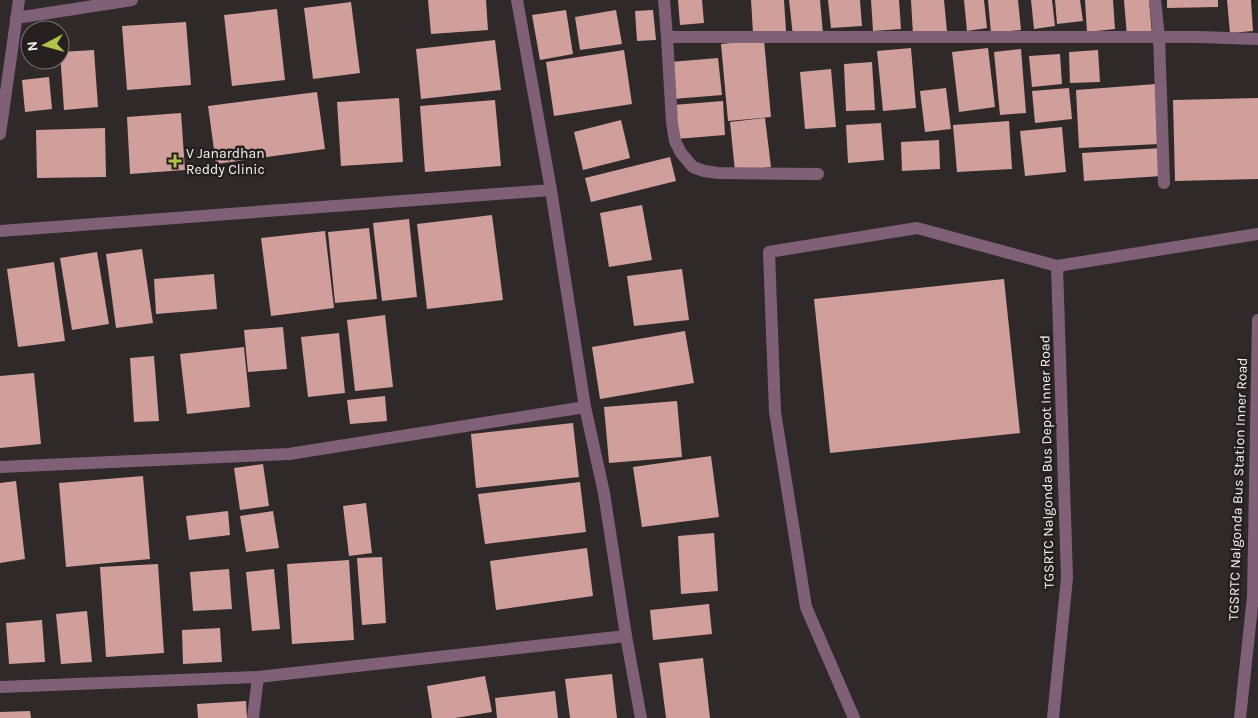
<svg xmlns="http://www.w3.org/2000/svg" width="1258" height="718" font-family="Karla,sans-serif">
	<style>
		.building { fill: #d09f9b }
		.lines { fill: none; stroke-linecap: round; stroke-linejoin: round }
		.minor { stroke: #806077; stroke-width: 12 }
		.poi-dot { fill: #b5c24a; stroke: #251f20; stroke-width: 2 }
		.labels { text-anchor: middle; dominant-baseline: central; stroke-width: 5; stroke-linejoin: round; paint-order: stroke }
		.poi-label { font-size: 14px; fill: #f7f3f4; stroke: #251f20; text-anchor: start }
		.street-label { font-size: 14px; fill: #f7f3f4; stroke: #251f20 }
	</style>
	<rect width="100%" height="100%" fill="#2f292a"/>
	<g class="building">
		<polygon points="428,0 486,0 488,30 431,34"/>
		<polygon points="678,0 702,0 704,23 680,25"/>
		<polygon points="751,0 784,0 786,31 753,33"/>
		<polygon points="789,0 820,0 823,34 793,36"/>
		<polygon points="828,0 860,0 862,26 831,28"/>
		<polygon points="871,0 899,0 901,29 873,31"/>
		<polygon points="911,0 944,0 947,32 913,35"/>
		<polygon points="964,0 984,0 987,28 967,31"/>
		<polygon points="988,0 1018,0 1021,30 991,33"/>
		<polygon points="1031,0 1052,0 1055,26 1034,29"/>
		<polygon points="1055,0 1080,0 1083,21 1057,24"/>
		<polygon points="1085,0 1113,0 1115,29 1087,32"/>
		<polygon points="1124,0 1149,0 1152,35 1127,37"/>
		<polygon points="1167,0 1218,0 1218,7 1167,8"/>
		<polygon points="1227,0 1251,0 1253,31 1230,33"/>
		<polygon points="351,2 360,73 313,79 304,8"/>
		<polygon points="277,9 285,80 232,86 224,15"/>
		<polygon points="566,10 573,54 540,60 532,15"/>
		<polygon points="616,10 622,44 580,50 575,17"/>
		<polygon points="653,10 656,40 637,41 635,11"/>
		<polygon points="186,22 191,85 127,90 122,26"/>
		<polygon points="495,40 501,90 421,99 416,49"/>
		<polygon points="764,40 771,117 728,121 721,44"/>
		<polygon points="911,48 916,108 883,111 877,51"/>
		<polygon points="988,48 995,107 959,112 952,52"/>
		<polygon points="1021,49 1026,113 1000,115 994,52"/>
		<polygon points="94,50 98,107 64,110 60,52"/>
		<polygon points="624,50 632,104 554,116 546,62"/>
		<polygon points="1098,50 1100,82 1070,83 1069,52"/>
		<polygon points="1060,54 1062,84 1032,87 1029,56"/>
		<polygon points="718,58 722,95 673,99 670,62"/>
		<polygon points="872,62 875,110 846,111 844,64"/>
		<polygon points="831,69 836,127 805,129 800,72"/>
		<polygon points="49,77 52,109 25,112 22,80"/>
		<polygon points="1156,84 1159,144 1079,148 1076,90"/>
		<polygon points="946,88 951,129 925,132 920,91"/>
		<polygon points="1069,88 1072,119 1035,123 1032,91"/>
		<polygon points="317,92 325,149 216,164 208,106"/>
		<polygon points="399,98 403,162 341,166 337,102"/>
		<polygon points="1258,98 1258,179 1175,181 1173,100"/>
		<polygon points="495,100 501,166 425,172 420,106"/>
		<polygon points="723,101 725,135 676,139 673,105"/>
		<polygon points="181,113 185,170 130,174 127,117"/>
		<polygon points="765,118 771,167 735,171 730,122"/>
		<polygon points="621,120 630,158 583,170 574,132"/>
		<polygon points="1009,121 1012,169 957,172 953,125"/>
		<polygon points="881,123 884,160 848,163 846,125"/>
		<polygon points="1062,127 1066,172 1025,176 1020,131"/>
		<polygon points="105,128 106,177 37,178 36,130"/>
		<polygon points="939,140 940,169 902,171 901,142"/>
		<polygon points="1161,148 1162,176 1084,181 1082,153"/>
		<polygon points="670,157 676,181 591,202 585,178"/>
		<polygon points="642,205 652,260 609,267 600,213"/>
		<polygon points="492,215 503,300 427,309 417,224"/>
		<polygon points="409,219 417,297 382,301 373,223"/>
		<polygon points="369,228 377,299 335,303 328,232"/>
		<polygon points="325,231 334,308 271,316 261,238"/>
		<polygon points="142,249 153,323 116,328 106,254"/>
		<polygon points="97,252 109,324 72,330 60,258"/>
		<polygon points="54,262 65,341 18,347 7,269"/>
		<polygon points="682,269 689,320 634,326 627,276"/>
		<polygon points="214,274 217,309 156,314 154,279"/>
		<polygon points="1004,279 1020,433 830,453 814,299"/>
		<polygon points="385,315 393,387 355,391 347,320"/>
		<polygon points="283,327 287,369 248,372 244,330"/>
		<polygon points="685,331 694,383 600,399 592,347"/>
		<polygon points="339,333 345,393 308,397 301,337"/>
		<polygon points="244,347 250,407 187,414 180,354"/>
		<polygon points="154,356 159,421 134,422 130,358"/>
		<polygon points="34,373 41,444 0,448 0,376"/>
		<polygon points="385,396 387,421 350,424 347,400"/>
		<polygon points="677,401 682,457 609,463 604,407"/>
		<polygon points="573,423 579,477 476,488 471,434"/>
		<polygon points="711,456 719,517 642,527 633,467"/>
		<polygon points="263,464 269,506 240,510 234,468"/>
		<polygon points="143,476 150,559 66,567 59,483"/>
		<polygon points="16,481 25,559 0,563 0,483"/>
		<polygon points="580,482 586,532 485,544 478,494"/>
		<polygon points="366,503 372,553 349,556 343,506"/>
		<polygon points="228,511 230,535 189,540 186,516"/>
		<polygon points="273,511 279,548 246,552 240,516"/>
		<polygon points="714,533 718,591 681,594 678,536"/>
		<polygon points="587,548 593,596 496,610 490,561"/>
		<polygon points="382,557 386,623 362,625 357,558"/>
		<polygon points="349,560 354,640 292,644 287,564"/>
		<polygon points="158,564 164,653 106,657 100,567"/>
		<polygon points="229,569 232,609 193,611 190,572"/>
		<polygon points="274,569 280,629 252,631 246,572"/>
		<polygon points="709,604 712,634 653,640 650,610"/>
		<polygon points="87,611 92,662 61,664 56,614"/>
		<polygon points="42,620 45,662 9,664 6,623"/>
		<polygon points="220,628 222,662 183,664 182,630"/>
		<polygon points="703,658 710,718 666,718 659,663"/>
		<polygon points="612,674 617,718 570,718 565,679"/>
		<polygon points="485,676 492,712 455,718 432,718 427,686"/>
		<polygon points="555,691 558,718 497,718 495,698"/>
		<polygon points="246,701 247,718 198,718 197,704"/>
		<polygon points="30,711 31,718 0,718 0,712"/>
	</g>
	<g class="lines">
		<g class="minor">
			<polyline points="664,0 667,37 672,123 675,141 681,153 693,167 704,171 718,173 818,174"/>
			<polyline points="1155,0 1159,37 1164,183"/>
			<polyline points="16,18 132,0"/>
			<polyline points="667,37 1199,37 1258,39"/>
			<polyline points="0,134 19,0"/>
			<polyline points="551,190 585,407 604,493 626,636 641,718"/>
			<polyline points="0,231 551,190 517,0"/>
			<polyline points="0,467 289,454 585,407"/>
			<polyline points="0,687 258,677 626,636"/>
			<polyline points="253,718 258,677"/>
			<polyline points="854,718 806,607 775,412 769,252 917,228 1057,266 1258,234"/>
			<polyline points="1053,718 1067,578 1057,266"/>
			<polyline points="1240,718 1253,597 1258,320"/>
		</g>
	</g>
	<path class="poi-dot" d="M172.5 153.5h5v5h5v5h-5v5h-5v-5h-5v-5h5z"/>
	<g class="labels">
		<g class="poi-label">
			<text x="186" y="153">V Janardhan<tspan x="186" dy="16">Reddy Clinic</tspan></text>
		</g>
		<g class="street-label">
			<text transform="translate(1047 462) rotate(-91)">TGSRTC Nalgonda Bus Depot Inner Road</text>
			<text transform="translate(1238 489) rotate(-88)">TGSRTC Nalgonda Bus Station Inner Road</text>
		</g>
	</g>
	<g transform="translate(45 45) rotate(264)"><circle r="24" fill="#251f20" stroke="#797475"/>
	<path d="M0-4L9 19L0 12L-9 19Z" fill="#b5c24a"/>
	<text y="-8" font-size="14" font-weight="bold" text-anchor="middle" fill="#f7f3f4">N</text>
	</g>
</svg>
